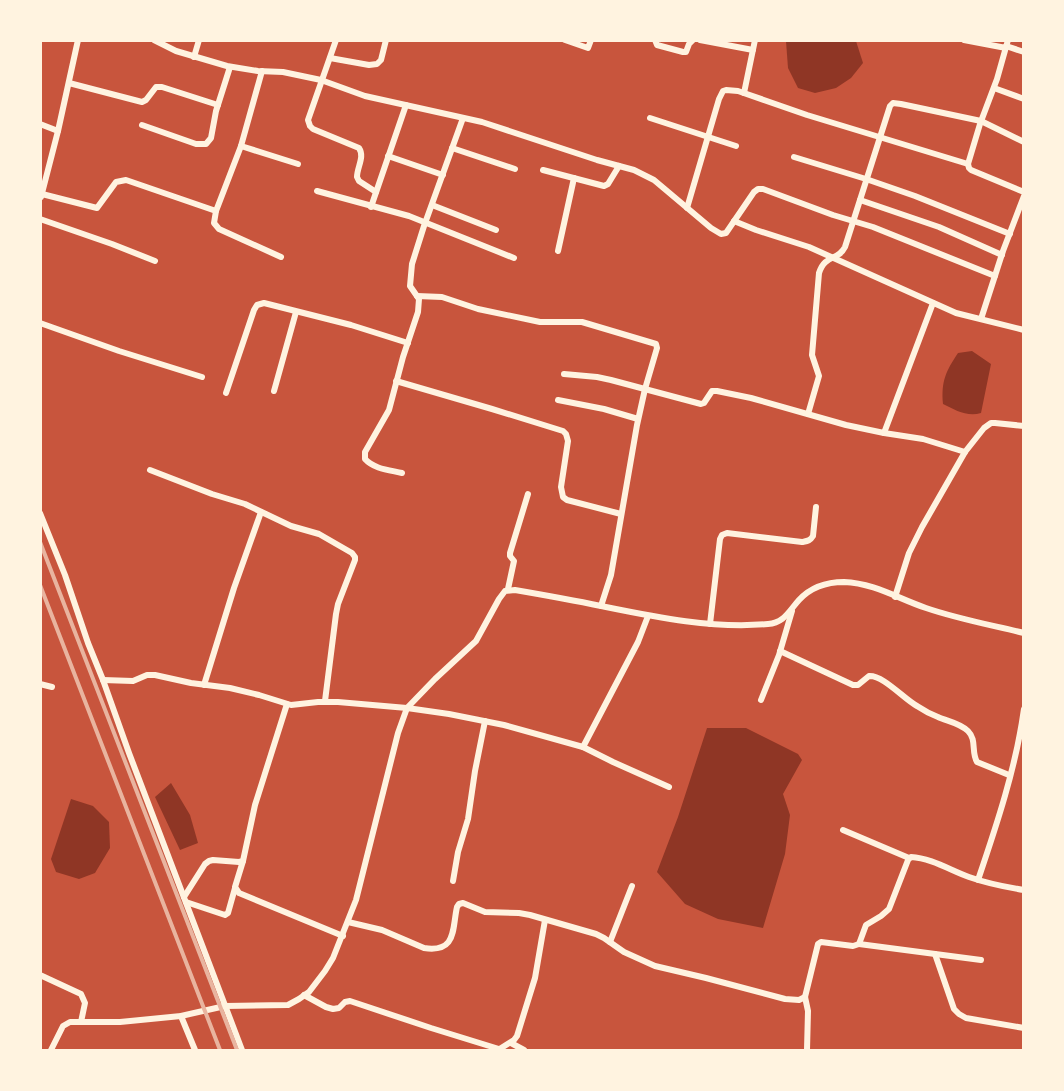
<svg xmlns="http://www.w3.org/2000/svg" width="1064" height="1091" font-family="Inter,sans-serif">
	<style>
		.water { fill: #8f3625 }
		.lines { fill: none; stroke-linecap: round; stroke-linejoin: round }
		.minor { stroke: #fff3e0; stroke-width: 6 }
		.rail { stroke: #e9b49f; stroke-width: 4 }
	</style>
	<rect width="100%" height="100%" fill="#c8553d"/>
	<g class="water">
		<polygon points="786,41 856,41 863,63 851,78 836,88 815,93 798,88 788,68"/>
		<path d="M972 351 991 364 981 413C967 417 955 410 943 404 941 381 946 371 958 353Z"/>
		<polygon points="707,728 746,728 798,754 802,760 783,794 790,815 785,854 763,928 718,919 685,904 657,872 678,817"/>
		<polygon points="171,783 190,815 198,843 180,850 155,797"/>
		<polygon points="71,799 93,806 109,822 110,848 95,873 79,879 56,872 51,859"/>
	</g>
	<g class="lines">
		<g class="minor">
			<polyline points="154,40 176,51 227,66 258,71 283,72 321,80 365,96 482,122 597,160 634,170 654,180 711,228 721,234 726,233 754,192 758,189 763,189 833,215 873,227 995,276"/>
			<path d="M336 40 308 120 310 126 313 129 359 148C365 157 357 167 357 177L359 181 376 192"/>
			<polyline points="565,40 588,48 591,40"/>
			<polyline points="655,40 657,45 683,52 686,52 689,44 693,40"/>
			<polyline points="700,40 753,50"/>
			<polyline points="964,40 1006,48"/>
			<polyline points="1008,40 997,79 980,124 968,164 969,168 971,170 1024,192"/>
			<polyline points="1006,46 1024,52"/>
			<polyline points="194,57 199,40"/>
			<polyline points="330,58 369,65 377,64 381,60 386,40"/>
			<polyline points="69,83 142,102 146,100 156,87 162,87 218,105"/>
			<polyline points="994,88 1024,99"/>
			<polyline points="744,93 755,40"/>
			<polyline points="650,118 736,146"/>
			<polyline points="40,124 58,131"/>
			<polyline points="142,125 196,144 206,144 211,138 216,111 230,67"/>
			<polyline points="241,146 298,164"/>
			<polyline points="452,148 515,169"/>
			<polyline points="388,156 443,175"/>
			<polyline points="794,157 866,179 915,196 1010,234"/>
			<polyline points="543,170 604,186 608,184 619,166"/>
			<polyline points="317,191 409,216 514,258"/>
			<polyline points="42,194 97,208 116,182 126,180 216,211 214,223 219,229 281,257"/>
			<polyline points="41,197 58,131 78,40"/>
			<polyline points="860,200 939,227 1002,255"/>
			<polyline points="432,205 496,230"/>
			<polyline points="371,207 406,105"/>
			<polyline points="687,208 719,99 723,91 726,90 738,91 807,115 968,164"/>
			<polyline points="216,211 241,146 262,71"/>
			<polyline points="40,219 112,244 155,261"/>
			<polyline points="734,221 756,230 809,247 956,313 1024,330"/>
			<polyline points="558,251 574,178"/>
			<polyline points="417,296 442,297 478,309 540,322 582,322 656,344 657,348 645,389 637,425 611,575 601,606"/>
			<polyline points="981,319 1003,251 1024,196"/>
			<polyline points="40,323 119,351 202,377"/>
			<polyline points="564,374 597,377 611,380 701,404 704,403 712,391 717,391 751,398 846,425 884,433 923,439 965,452"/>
			<polyline points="396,381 492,409 563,431 566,434 568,441 561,487 563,497 567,500 621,514"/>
			<polyline points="274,391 296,312"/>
			<polyline points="226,393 254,310 257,305 264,303 351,325 408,343"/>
			<polyline points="558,400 604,409 638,419"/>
			<path d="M808 414 819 376 812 355 819 273C825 254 838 261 845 247L890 106 893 103 901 104 981 121 1024 142"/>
			<polyline points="884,433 933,303"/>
			<polyline points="150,470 212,494 245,504 291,526 319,534 352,553 355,557 355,560 338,604 336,614 325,701"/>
			<path d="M402 473C389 470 374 469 365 459V452L389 410 403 357 418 312 419 299 410 286 412 264 424 226 463 118"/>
			<polyline points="40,513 65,575 88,643 103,680 129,753 242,1050"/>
			<polyline points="508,589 514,561 510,556 510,553 528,494"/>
			<polyline points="895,597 909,553 922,527 965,452 984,428 991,423 995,423 1024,426"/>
			<path d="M710 624 720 539 722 535 727 533 802 542C807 541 810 541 813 536L816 507"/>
			<path d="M780 651 853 685H858L869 676C883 675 904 699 917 706 923 710 930 714 938 717 947 721 960 723 968 731 977 740 971 752 977 762L1009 775"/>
			<polyline points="103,680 133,681 147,675 155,675 191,683 230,688 259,695 291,705 318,702 338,702 407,708 449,714 504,725 583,747 613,762 669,787"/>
			<polyline points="40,684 52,687"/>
			<polyline points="204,685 234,588 261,512"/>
			<polyline points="761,700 779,655 792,611"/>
			<polyline points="583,747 638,642 648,616"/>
			<polyline points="843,830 909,858"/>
			<polyline points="243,861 235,887 239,893 343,936"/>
			<path d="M978 880C997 824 1016 767 1024 709"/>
			<polyline points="453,881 458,852 468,819 475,771 485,721"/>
			<polyline points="184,897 205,864 209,861 213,860 239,862 243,861 255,805 287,704"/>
			<polyline points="186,902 225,915 228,913 235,888"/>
			<path d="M348 922 382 930 424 948C457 953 452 929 457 907L459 904 463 903 485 912 519 913 530 915 596 934 604 938 624 952 655 966 706 978 785 999 799 1000 805 997"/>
			<polyline points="610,942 632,886"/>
			<polyline points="859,944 981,960"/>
			<polyline points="935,954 954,1009 959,1014 966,1018 1024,1028"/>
			<polyline points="40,975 81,994 85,1003 81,1022"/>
			<polyline points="304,995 326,1007 333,1009 339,1008 345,1002 350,1001 431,1028 499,1049"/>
			<path d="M805 997 818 944 821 942 853 946 859 944 866 925 881 916 889 909 908 860 911 857C931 858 950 870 969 877 986 883 1005 887 1024 890"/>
			<polyline points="805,997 808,1011 807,1050"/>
			<polyline points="181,1016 195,1050"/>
			<polyline points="511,1043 524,1050"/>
			<path d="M51 1050 63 1026 70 1022H120L181 1016 225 1006 288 1005 299 999 309 992 325 971 333 958 356 900 398 733 407 708 435 679 476 641 499 599 505 591 515 590C544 595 572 600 601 606 655 617 712 629 768 624 784 623 789 611 799 600 811 587 827 582 844 582 874 583 899 599 926 608 958 619 991 625 1024 633"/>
			<polyline points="498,1050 514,1040 517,1036 535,978 545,920"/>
		</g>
		<g class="rail">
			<polyline points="40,542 237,1050"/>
			<polyline points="40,585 220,1050"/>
		</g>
	</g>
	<rect width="1064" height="1091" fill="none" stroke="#fff3e0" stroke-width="84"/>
</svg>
